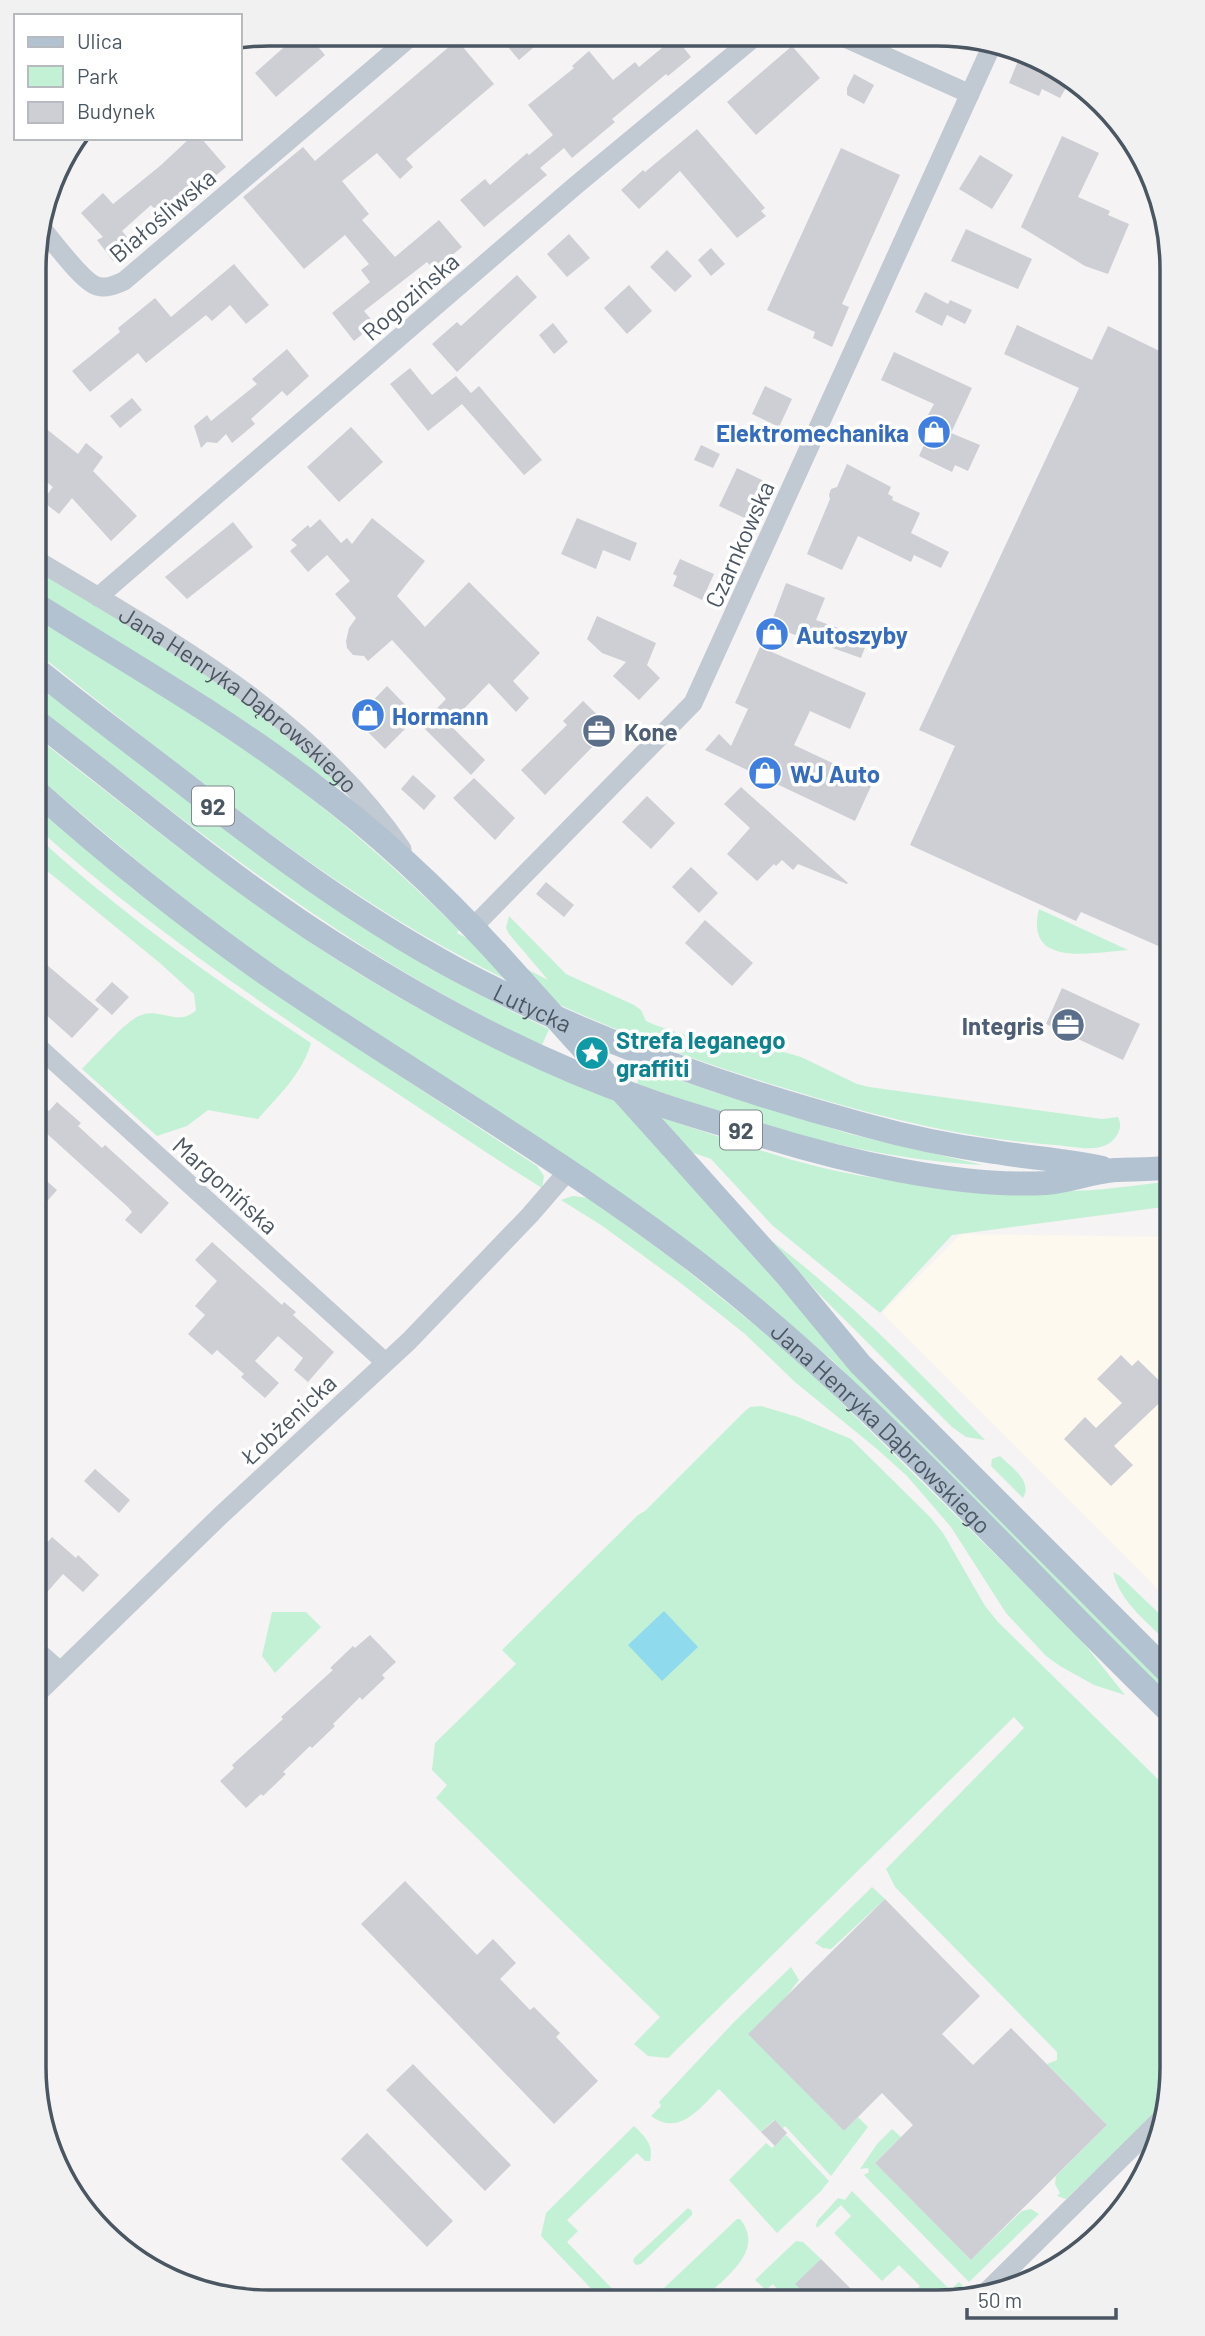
<svg xmlns="http://www.w3.org/2000/svg" width="1205" height="2336" font-family="Barlow,sans-serif">
	<style>
		.commercial { fill: #fdf9ef }
		.green { fill: #c3f1d5 }
		.water { fill: #90daee }
		.building { fill: #cdcfd5 }
		.lines { fill: none; stroke-linecap: round; stroke-linejoin: round }
		.minor { stroke: #c1cad2; stroke-width: 19 }
		.major { stroke: #b3c2d1; stroke-width: 24 }
		.major-bridge { stroke: #b3c2d1; stroke-width: 24 }
		.labels { text-anchor: middle; dominant-baseline: central; stroke-width: 7; stroke-linejoin: round; paint-order: stroke }
		.shield { fill: #fff; stroke: #808990; stroke-width: 2 }
		.shield-label { font-size: 23px; font-weight: bold; fill: #4a5661 }
		.street-label { font-size: 24px; fill: #4a5661; stroke: #fff }
		.shop-label { font-size: 24px; font-weight: bold; fill: #366cbe; stroke: #fff; text-anchor: start }
		.service-label { font-size: 24px; font-weight: bold; fill: #4e5e75; stroke: #fff; text-anchor: start }
		.culture-label { font-size: 24px; font-weight: bold; fill: #0d838f; stroke: #fff; text-anchor: start }
		.rim { fill: none; stroke: #4a5661; stroke-width: 3.5 }
	</style>
	<rect width="100%" height="100%" fill="#f5f3f3"/>
	<polygon class="commercial" points="961,1234 1171,1237 1171,1602 882,1313"/>
	<g class="green">
		<path d="M35 568C126 623 219 677 299 748 313 760 332 773 340 789L200 693 35 591Z"/>
		<path d="M35 618C113 666 194 712 269 766 337 816 399 871 459 930L457 933 548 980 509 934 506 928 509 916 566 974 634 1005 641 1010 646 1021 655 1025 715 1045 741 1042 753 1043 801 1057 857 1084 869 1087 1102 1119 1118 1117C1121 1124 1121 1128 1117 1135 1105 1156 1074 1146 1054 1145 960 1138 871 1115 781 1087 655 1049 535 1000 421 934 284 853 160 750 35 651Z"/>
		<path d="M35 682 427 967 513 1012 549 1029 542 1045C353 958 197 831 35 705Z"/>
		<path d="M35 736C133 812 230 891 334 958 452 1034 578 1091 711 1134 764 1152 819 1170 875 1178 900 1181 926 1181 951 1183 985 1186 1018 1190 1052 1191 1092 1192 1132 1186 1171 1181V1206L952 1235 880 1313 772 1225 711 1159 648 1137 787 1294 862 1383 1171 1690V1698L832 1360 717 1263 267 961 184 900 35 775Z"/>
		<path d="M35 805 134 890 269 990 537 1166 544 1176 542 1188C489 1155 438 1120 386 1086 264 1006 144 924 35 826Z"/>
		<path d="M35 835C120 913 215 980 311 1043 302 1074 279 1095 258 1119L208 1110 187 1126 157 1136 82 1069C94 1057 126 1021 139 1016 160 1006 178 1028 196 1010L194 994 161 964 35 861Z"/>
		<path d="M1039 909 1128 950C1093 952 1024 969 1039 909Z"/>
		<path d="M642 1067 711 1091 850 1134 983 1165C864 1159 749 1123 637 1084Z"/>
		<polygon points="573,1196 588,1198 674,1260 798,1360 1078,1636 1125,1695 1094,1685 1060,1666 1046,1656 1006,1613 951,1527 907,1476 877,1449 795,1382 745,1334 682,1284 601,1225 561,1200"/>
		<path d="M769 1239C848 1298 917 1370 985 1440L966 1437 952 1427 819 1294Z"/>
		<polygon points="761,1406 798,1417 851,1439 931,1518 943,1533 985,1606 998,1622 1171,1792 1171,2077 1168,2075 1156,2087 1163,2088 1169,2094 1167,2101 1066,2199 1057,2196 1060,2193 1055,2184 1056,2176 1107,2125 1047,2064 1057,2060 1057,2052 895,1887 886,1869 1024,1728 1014,1717 668,2058 648,2056 634,2044 660,2017 436,1798 447,1785 432,1770 435,1743 516,1664 502,1650 638,1515 645,1511 743,1413 750,1407"/>
		<path d="M1000 1456C1012 1468 1033 1481 1023 1498L991 1466 992 1459Z"/>
		<path d="M1113 1572 1120 1576 1171 1625V1646C1150 1624 1120 1603 1113 1572Z"/>
		<polygon points="272,1612 306,1612 321,1627 275,1673 262,1656"/>
		<polygon points="872,1887 885,1899 831,1949 823,1948 815,1943"/>
		<path d="M791 1967 799 1980 785 1998 749 2034 844 2131 858 2117 868 2127 831 2176 785 2126 783 2128 774 2120 761 2132 719 2089C700 2108 679 2137 651 2116L661 2106 659 2102 735 2021Z"/>
		<path d="M634 2126C645 2137 654 2144 650 2161H645L637 2153 567 2220 578 2231 567 2242 625 2302H604L541 2236 546 2213Z"/>
		<polygon points="892,2129 901,2137 875,2163 971,2260 1022,2211 1031,2209 1039,2214 969,2282 864,2175 869,2172 868,2168 860,2169 877,2144"/>
		<polygon points="786,2135 829,2181 821,2191 777,2233 729,2180 766,2143 772,2148"/>
		<polygon points="852,2191 950,2290 959,2282 964,2287 950,2301 903,2303 920,2286 899,2265 882,2281 834,2233 851,2216 841,2205 817,2228 816,2225 818,2220 838,2198 845,2200"/>
		<polygon points="688,2208 692,2211 692,2215 641,2264 636,2265 633,2261 634,2258"/>
		<path d="M737 2219H740C767 2252 721 2281 699 2302H672L663 2293V2289Z"/>
		<polygon points="796,2241 803,2242 821,2259 796,2284 807,2295 800,2302 779,2302 771,2294 777,2289 773,2284 766,2290 755,2280"/>
	</g>
	<polygon class="water" points="664,1611 698,1647 662,1681 628,1645"/>
	<g class="building">
		<polygon points="300,33 306,33 325,55 276,97 255,73"/>
		<polygon points="498,35 548,35 519,60"/>
		<polygon points="675,37 691,57 668,76 666,74 612,119 615,122 572,158 564,148 540,168 547,175 484,227 460,200 485,179 490,185 527,153 529,155 553,135 528,105 574,68 572,66 589,51 613,80 635,62 639,67"/>
		<polygon points="457,40 494,84 406,159 413,167 400,179 377,153 342,181 369,214 362,220 395,257 439,220 462,247 434,270 427,262 364,311 375,324 354,341 332,313 370,282 361,270 369,264 345,235 304,269 243,197 303,147 315,161"/>
		<polygon points="792,46 820,78 756,135 727,102"/>
		<polygon points="1020,56 1070,81 1060,98 1042,89 1039,96 1009,83"/>
		<polygon points="854,74 874,85 864,104 847,95 847,88"/>
		<polygon points="697,129 765,208 761,211 766,216 737,238 680,171 639,209 621,190 643,170 645,172"/>
		<polygon points="1062,136 1099,153 1078,197 1110,211 1108,215 1129,224 1108,274 1085,266 1021,227"/>
		<polygon points="190,138 201,138 226,167 200,189 196,185 160,215 151,205 122,231 132,243 113,261 97,240 103,237 81,213 103,193 113,204 160,166"/>
		<polygon points="841,148 900,175 842,304 849,307 832,347 813,338 815,332 767,310"/>
		<polygon points="980,155 1013,175 992,209 959,189"/>
		<polygon points="966,229 1032,259 1018,289 951,261"/>
		<polygon points="569,234 590,258 567,277 547,254"/>
		<polygon points="711,248 725,264 711,276 698,260"/>
		<polygon points="667,250 692,276 675,292 650,267"/>
		<polygon points="234,264 269,305 246,324 230,305 212,321 206,315 146,363 138,353 90,392 72,371 120,332 118,328 155,298 171,317"/>
		<polygon points="517,275 537,297 457,372 432,344 457,322 461,326"/>
		<polygon points="629,285 652,311 627,334 604,308"/>
		<polygon points="925,292 948,304 950,300 972,310 965,324 947,315 942,326 915,312"/>
		<polygon points="553,323 568,342 554,354 539,335"/>
		<polygon points="1017,325 1092,360 1108,326 1172,357 1172,952 1081,912 1076,921 910,845 955,746 919,730 1079,388 1004,354"/>
		<polygon points="287,349 309,376 287,396 282,391 251,419 255,424 232,443 226,434 217,443 207,442 201,448 194,426 207,415 211,421 257,384 252,379"/>
		<polygon points="894,352 972,388 951,433 980,445 968,471 955,465 952,472 919,456 936,419 928,415 934,404 881,380"/>
		<polygon points="410,368 432,395 456,376 471,393 479,386 542,460 524,475 462,404 428,431 390,384"/>
		<polygon points="765,386 792,399 779,427 752,414"/>
		<polygon points="132,398 142,410 120,428 110,416"/>
		<polygon points="35,420 78,454 86,443 103,457 93,471 137,516 111,541 72,498 59,514 42,501 53,487 35,473"/>
		<polygon points="351,427 383,462 339,502 307,467"/>
		<polygon points="701,445 720,454 713,468 694,460"/>
		<polygon points="847,464 891,487 888,494 893,497 892,500 920,513 911,533 949,552 941,568 914,555 911,562 858,536 842,570 807,554 830,499 829,495 831,489 837,487"/>
		<polygon points="737,468 766,482 749,520 719,506"/>
		<polygon points="372,518 425,561 397,596 425,627 469,582 540,653 513,681 529,698 516,712 489,683 449,724 485,760 471,775 421,725 446,699 392,640 368,661 364,656 353,655 347,648 346,641 349,628 356,618 335,594 350,581 327,555 308,572 290,551 297,545 291,540 308,525 310,528 320,519 341,543 347,538 352,544"/>
		<polygon points="577,518 637,543 630,561 603,550 596,569 561,554"/>
		<polygon points="233,522 253,547 187,599 165,577"/>
		<polygon points="680,559 714,574 702,600 673,586 677,576 673,574"/>
		<polygon points="786,583 825,598 816,620 868,639 861,658 770,626"/>
		<polygon points="597,616 656,643 647,665 660,678 639,700 613,676 626,662 602,653 587,639"/>
		<polygon points="760,647 866,693 850,729 810,711 794,745 873,782 855,821 705,750 719,734 731,746 748,709 735,703"/>
		<polygon points="387,686 417,717 385,749 355,719"/>
		<polygon points="583,701 611,728 545,795 521,770 567,725 563,721"/>
		<polygon points="413,775 436,796 424,810 401,789"/>
		<polygon points="474,778 515,818 495,840 453,798"/>
		<polygon points="741,787 848,883 847,884 798,864 793,870 782,860 776,866 774,864 757,881 727,854 750,828 724,804"/>
		<polygon points="647,796 675,823 651,849 622,822"/>
		<polygon points="691,867 718,893 699,913 672,887"/>
		<polygon points="546,882 574,905 564,917 536,894"/>
		<polygon points="705,920 753,963 732,986 685,943"/>
		<polygon points="34,954 99,1009 72,1038 34,1004"/>
		<polygon points="112,982 129,997 112,1015 95,1000"/>
		<polygon points="1062,988 1140,1024 1123,1060 1046,1024"/>
		<polygon points="57,1102 81,1123 78,1126 102,1148 105,1145 169,1203 141,1234 125,1220 132,1212 128,1207 34,1122 34,1116 43,1106 49,1111"/>
		<polygon points="34,1170 57,1190 34,1216"/>
		<polygon points="212,1242 282,1305 284,1302 296,1312 293,1315 334,1352 308,1382 294,1370 303,1358 278,1336 255,1361 279,1383 265,1398 241,1377 244,1374 217,1350 212,1355 188,1334 205,1315 195,1306 217,1281 195,1260"/>
		<polygon points="1121,1355 1132,1366 1138,1360 1171,1392 1114,1446 1133,1465 1111,1486 1064,1439 1085,1417 1096,1428 1122,1403 1097,1379"/>
		<polygon points="95,1469 130,1500 119,1513 84,1481"/>
		<polygon points="52,1537 76,1558 78,1555 99,1575 83,1592 63,1574 34,1607 34,1558"/>
		<polygon points="370,1635 396,1662 382,1675 385,1678 362,1700 360,1697 333,1724 335,1726 312,1748 310,1746 283,1772 286,1774 263,1796 261,1794 246,1808 220,1781 234,1768 232,1765 283,1719 281,1717 333,1670 330,1668 353,1646 355,1648"/>
		<polygon points="405,1881 477,1955 493,1939 516,1963 500,1979 530,2010 534,2007 560,2033 556,2037 598,2081 554,2124 361,1924"/>
		<polygon points="885,1899 980,1996 942,2034 973,2065 1011,2028 1107,2125 971,2260 875,2163 913,2125 882,2093 844,2131 748,2034"/>
		<polygon points="413,2064 511,2165 485,2191 386,2090"/>
		<polygon points="775,2120 787,2133 775,2146 761,2132"/>
		<polygon points="367,2133 453,2221 427,2247 341,2159"/>
		<polygon points="821,2259 865,2303 814,2302 795,2284"/>
	</g>
	<g class="lines">
		<g class="minor">
			<polyline points="843,37 970,94"/>
			<path d="M39 225C51 238 82 282 97 286 106 289 115 285 124 281L414 34"/>
			<path id="s1" d="M35 559C168 639 313 717 402 849"/>
			<polyline points="98,597 575,186 756,36"/>
			<polyline points="473,927 693,703 993,43"/>
			<polyline points="34,1043 385,1362"/>
			<polyline points="34,1648 60,1671"/>
			<polyline points="34,1697 219,1517 409,1341 530,1215 568,1171"/>
			<polyline points="983,2295 1163,2117"/>
		</g>
		<g class="major">
			<path d="M35 604C128 662 224 717 312 784 379 834 440 891 497 953"/>
			<path id="s2" d="M35 668C83 707 133 744 182 782 269 850 358 916 456 969 585 1038 724 1087 865 1125 908 1137 951 1146 995 1152 1031 1158 1067 1160 1102 1168"/>
			<path d="M35 720C127 790 216 866 313 930 414 996 524 1057 639 1097 678 1112 719 1123 760 1135 844 1161 958 1188 1046 1183 1069 1181 1092 1172 1115 1170 1133 1169 1153 1170 1171 1167"/>
			<path id="s3" d="M35 790C110 857 189 920 272 978 412 1073 560 1158 695 1261 869 1395 1014 1561 1171 1713"/>
			<polyline points="670,1145 788,1277 860,1364 1171,1675"/>
		</g>
		<polyline class="major-bridge" points="497,953 670,1145"/>
	</g>
	<defs>
		<g id="shop-disc" transform="scale(1.75)"><circle r="9.5" fill="#3f7fe0" stroke="#fff"/><path d="M-5-2.5h2.3a2.7 3.5 0 0 1 5.4 0H5L5.5 6h-11ZM-1.5-2.5h3a1.5 2.3 0 0 0-3 0Z" fill="#fff"/></g>
		<g id="office-disc" transform="scale(1.75)"><circle r="9.5" fill="#5c6f8a" stroke="#fff"/><path d="M-6-3h4V-5.5h4V-3h4V5H-6ZM-1-4.5V-3h2v-1.5ZM-6 0V1H6V0Z" fill="#fff"/></g>
		<g id="sight-disc" transform="scale(1.75)"><circle r="9.5" fill="#0f9aa8" stroke="#fff"/><path d="M0-6L1.8-2.2L6-1.7L2.9 1.2L3.7 5.4L0 3.3L-3.7 5.4L-2.9 1.2L-6-1.7L-1.8-2.2Z" fill="#fff"/></g>
	</defs>
	<g fill-rule="evenodd">
		<use href="#shop-disc" x="934" y="432"/>
		<use href="#shop-disc" x="772" y="634"/>
		<use href="#shop-disc" x="368" y="715"/>
		<use href="#office-disc" x="599" y="731"/>
		<use href="#shop-disc" x="765" y="773"/>
		<use href="#office-disc" x="1068" y="1025"/>
		<use href="#sight-disc" x="592" y="1053"/>
	</g>
	<g class="labels">
		<g class="shield">
			<rect x="192" y="786.5" width="42" height="39" rx="5"/>
			<rect x="720" y="1110.5" width="42" height="39" rx="5"/>
		</g>
		<g class="shield-label">
			<text x="213" y="806">92</text>
			<text x="741" y="1130">92</text>
		</g>
		<g class="street-label">
			<text transform="translate(162 215) rotate(-40)">Białośliwska</text>
			<text transform="translate(410 296) rotate(-41)">Rogozińska</text>
			<text transform="translate(739 544) rotate(-66)">Czarnkowska</text>
			<text stroke="none"><textPath href="#s1" startOffset="248">Jana Henryka Dąbrowskiego</textPath></text>
			<text stroke="none"><textPath href="#s2" startOffset="604">Lutycka</textPath></text>
			<text transform="translate(226 1185) rotate(42)">Margonińska</text>
			<text transform="translate(288 1419) rotate(-43)">Łobżenicka</text>
			<text stroke="none"><textPath href="#s3" startOffset="1062">Jana Henryka Dąbrowskiego</textPath></text>
		</g>
		<g class="shop-label">
			<text x="909" y="432" text-anchor="end">Elektromechanika</text>
			<text x="796" y="634">Autoszyby</text>
			<text x="392" y="715">Hormann</text>
			<text x="790" y="773">WJ Auto</text>
		</g>
		<g class="service-label">
			<text x="624" y="731">Kone</text>
			<text x="1044" y="1025" text-anchor="end">Integris</text>
		</g>
		<g class="culture-label">
			<text x="616" y="1039">Strefa leganego<tspan x="616" dy="28">graffiti</tspan></text>
		</g>
	</g>
	<path d="M0 0H1205V2336H0ZM269 46H937A223 223 0 0 1 1160 269V2067A223 223 0 0 1 937 2290H269A223 223 0 0 1 46 2067V269A223 223 0 0 1 269 46Z" fill="#f1f1f2" fill-rule="evenodd"/>
	<path class="rim" d="M269 46H937A223 223 0 0 1 1160 269V2067A223 223 0 0 1 937 2290H269A223 223 0 0 1 46 2067V269A223 223 0 0 1 269 46Z"/>
	<rect x="14" y="14" width="228" height="126" fill="#ffffff" stroke="#b7bbc0" stroke-width="2"/>
	<rect x="28" y="37" width="35" height="10" fill="#b3c2d1" stroke="#b7bbc0" stroke-width="2"/>
	<text x="77" y="49" font-size="21" fill="#4a5661">Ulica</text>
	<rect x="28" y="66" width="35" height="21" fill="#c3f1d5" stroke="#b7bbc0" stroke-width="2"/>
	<text x="77" y="84" font-size="21" fill="#4a5661">Park</text>
	<rect x="28" y="102" width="35" height="21" fill="#cdcfd5" stroke="#b7bbc0" stroke-width="2"/>
	<text x="77" y="119" font-size="21" fill="#4a5661">Budynek</text>
	<path d="M967 2308v10h149v-10" fill="none" stroke="#4a5661" stroke-width="3.5"/>
	<text x="978" y="2308" font-size="21" fill="#4a5661" stroke="#ffffff" stroke-width="5" paint-order="stroke">50 m</text>
</svg>
